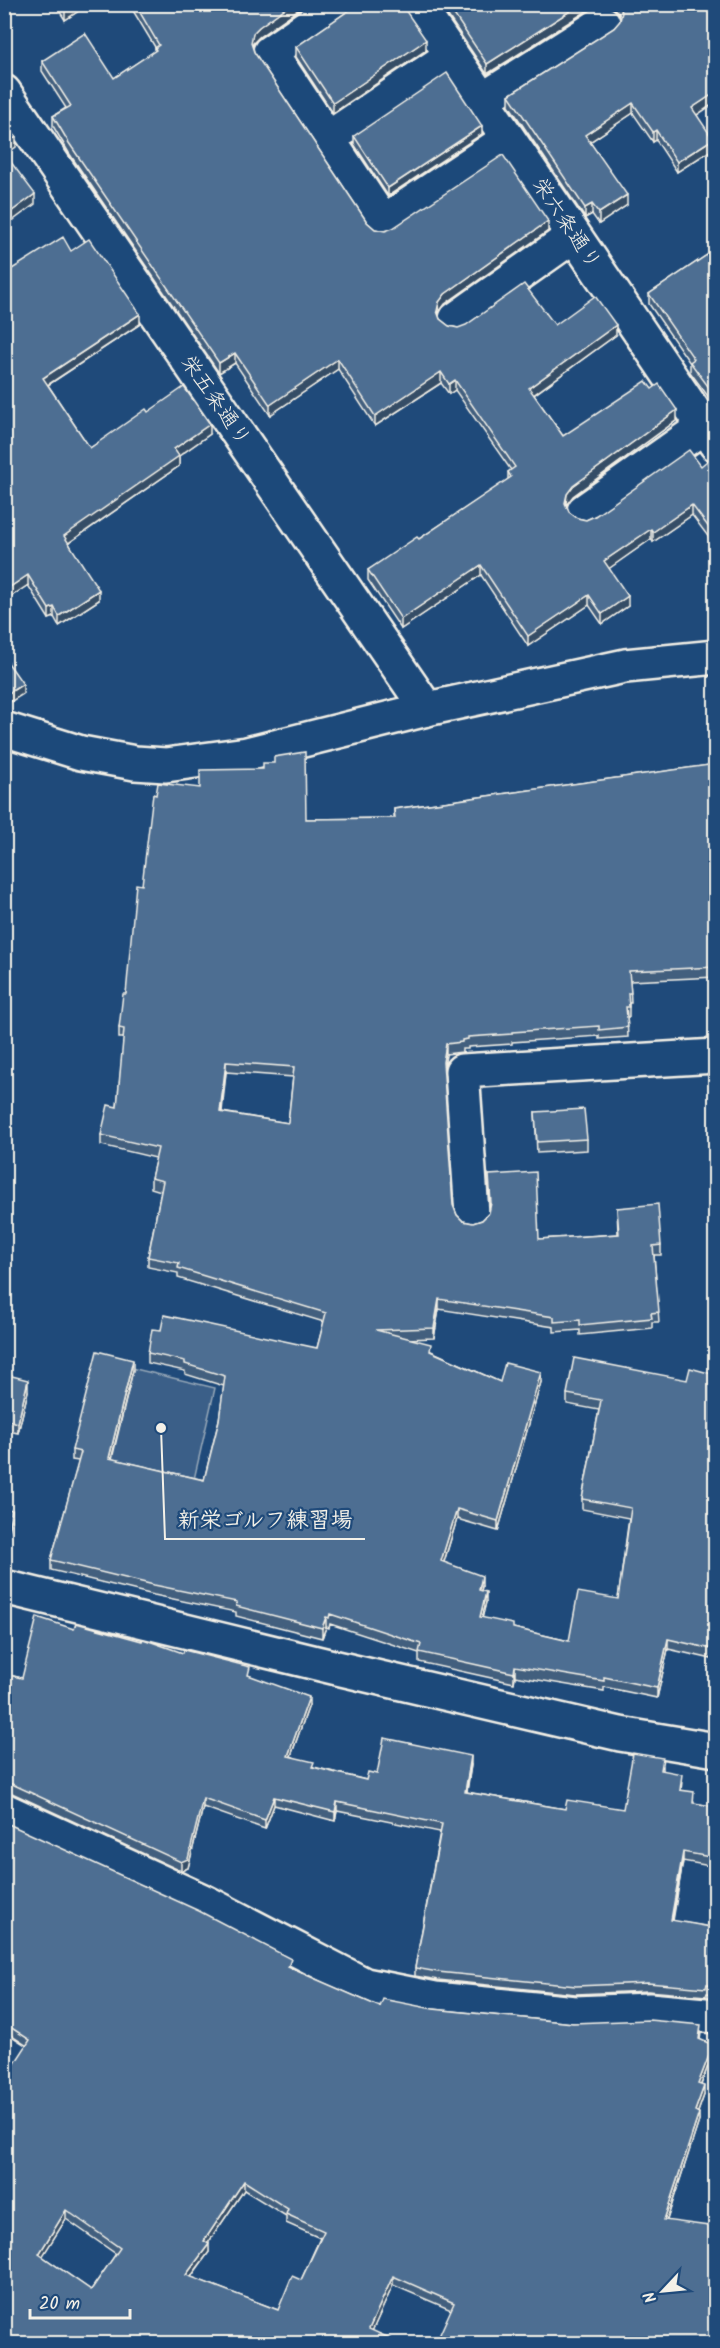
<svg xmlns="http://www.w3.org/2000/svg" width="720" height="2348" font-family="Kalam,'Klee One',sans-serif">
	<style>
		.green { fill: #3a5f88; stroke: #97a8b8; stroke-width: 1.5 }
		.lines { fill: none; stroke-linecap: round; stroke-linejoin: round }
		.minor-casing { stroke: #f4f1e8; stroke-width: 38 }
		.minor { stroke: #1f4a7a; stroke-width: 33 }
		.wall { fill: #425f7e; stroke: #f4f1e8; stroke-width: 1.5; fill-rule: evenodd }
		.shaded-wall { fill: #364d66; stroke: #f4f1e8; stroke-width: 1.5 }
		.building { fill: #4d6e92; stroke: #f4f1e8; stroke-width: 1.5; fill-rule: evenodd }
		.labels { text-anchor: middle; dominant-baseline: central; stroke-width: 4.5; stroke-linejoin: round; paint-order: stroke }
		.street-label { font-size: 21px; fill: #f4f1e8; stroke: #1f4a7a }
		.leader { fill: none; stroke: #f4f1e8; stroke-width: 2 }
		.callout-dot { fill: #f4f1e8; stroke: #1f4a7a; stroke-width: 2 }
		.callout-label { font-size: 22px; text-anchor: middle; font-weight: bold; fill: #f4f1e8; stroke: #1f4a7a; stroke-width: 4.5; stroke-linejoin: round; paint-order: stroke }
	</style>
	<rect width="100%" height="100%" fill="#1f4a7a"/>
	<filter id="ink" filterUnits="userSpaceOnUse"><feTurbulence type="fractalNoise" baseFrequency=".0167" numOctaves="2"/><feDisplacementMap in="SourceGraphic" scale="12" xChannelSelector="R" yChannelSelector="G"/><feConvolveMatrix kernelMatrix="1 2 1 2 8 2 1 2 1" color-interpolation-filters="sRGB"/></filter>
	<g filter="url(#ink)">
		<polygon class="green" points="131,1368 215,1388 192,1488 107,1468"/>
		<g class="lines">
			<g class="minor-casing">
				<g id="minor">
					<polyline points="340,4 270,52 383,222 508,139"/>
					<polyline points="417,4 716,444"/>
					<polyline points="4,92 427,709"/>
					<polyline points="482,100 603,23"/>
					<polyline points="327,139 451,56"/>
					<polyline points="456,319 573,236"/>
					<polyline points="584,511 703,427"/>
					<polyline points="4,729 81,753 135,763 166,765 247,754 427,709 625,666 716,657"/>
					<polyline points="472,1214 462,1071 716,1056"/>
					<polyline points="4,1587 337,1668 620,1734 716,1750"/>
					<polyline points="4,1810 207,1903 365,1985 435,1999 575,2013 649,2010 716,2016"/>
				</g>
			</g>
			<use href="#minor" class="minor"/>
		</g>
		<g class="wall">
			<polygon points="55,4 89,4 65,20"/>
			<polygon points="129,4 306,4 259,37 253,43 253,47 254,52 367,222 375,229 385,231 548,231 445,304 439,312 438,314 440,319 449,326 458,328 555,325 616,335 534,395 563,436 652,389 677,420 573,496 567,504 567,506 569,512 577,518 586,520 701,466 716,474 716,547 692,515 653,542 651,539 609,568 628,606 602,624 589,605 528,646 481,575 401,629 368,580 368,570 419,539 508,480 508,472 511,470 455,390 449,394 441,383 375,426 338,369 270,415 235,363 219,373 69,153 53,126 53,116 66,108 42,71 42,61 114,78 155,51 155,47"/>
			<polygon points="440,4 602,4 593,7 487,74"/>
			<polygon points="603,4 716,4 716,102 697,115 713,149 677,172 656,140 653,142 633,113 590,142 627,205 599,224 592,214 585,218 509,105 509,95 614,28 620,21 620,18 619,13 612,7"/>
			<polygon points="351,9 426,50 333,113 296,57 296,47"/>
			<polygon points="482,134 388,196 354,144 354,136"/>
			<polygon points="716,249 716,407 690,372 690,363 649,304 649,294"/>
			<polygon points="71,251 140,324 48,385 90,448 148,412 210,434 179,456 179,466 69,543 99,600 59,626 54,617 49,619 28,585 4,601"/>
			<path d="M716 764V977L630 981 631 1003H629V1017H627L628 1037 599 1039V1036L512 1042V1044L468 1047V1049H462V1052L446 1054 444 1069 453 1205 457 1215 463 1221 473 1223 482 1220 489 1213 490 1205 489 1175 539 1239 618 1234 617 1208 661 1245V1255H654L659 1322H652V1328L580 1335V1330L554 1332V1327L439 1309 434 1338 409 1339 431 1351 500 1382H541L498 1531 457 1519 444 1562 482 1586 481 1591 486 1602 482 1618 513 1628 569 1641 618 1599 629 1518 582 1509V1499L599 1410 567 1404V1394L687 1380 716 1375V1660L668 1649 657 1698 604 1687V1691L515 1676 514 1683 419 1662V1653L330 1624 329 1628 326 1627 322 1638 236 1616V1612L154 1595 51 1570V1560L79 1461 72 1460V1450L133 1370 112 1459 204 1480 219 1420 224 1386 185 1374V1371L148 1363V1353L161 1330 317 1348 324 1322 178 1278V1273L148 1267V1257L161 1191 151 1188V1178L156 1158 101 1145V1135L117 1107 124 1038H119V1028L126 994 142 885 306 819 394 818V809ZM226 1072 293 1077 288 1123 222 1112Z"/>
			<polygon points="535,1112 587,1139 587,1150 537,1153"/>
			<polygon points="4,1374 28,1391 18,1433 4,1430"/>
			<polygon points="74,1629 250,1676 309,1705 291,1756 314,1767 366,1780 377,1774 471,1765 467,1792 565,1809 623,1809 663,1766 663,1771 682,1782 681,1790 694,1801 694,1803 716,1807 716,1867 683,1861 673,1921 716,1928 716,1994 707,1993 706,1996 648,1991 576,1994 438,1980 415,1976 415,1968 440,1832 337,1811 335,1821 274,1805 265,1829 203,1807 188,1868 181,1871 12,1793 4,1792 4,1674 22,1678"/>
			<polygon points="716,1667 716,1720 709,1719 709,1709"/>
			<path d="M4 1822 291 1968V1969L380 2007 433 2009 573 2023 701 2033 700 2040 713 2053 701 2085 704 2095 698 2112 699 2121 667 2220 451 2310 393 2285 372 2331 4 2343 27 2046 4 2031ZM244 2190 286 2216V2223L320 2238 301 2280 278 2310 191 2277 209 2252 208 2243ZM66 2219 116 2254 91 2290 42 2256Z"/>
		</g>
		<g class="shaded-wall">
			<polygon points="74,4 89,4 65,20 65,10"/>
			<polygon points="291,4 306,4 259,37 253,43 251,53 251,43 253,33 259,27"/>
			<polygon points="581,4 602,4 593,7 487,74 487,64"/>
			<polygon points="426,40 426,50 333,113 333,103"/>
			<polygon points="716,92 716,102 692,118 692,108"/>
			<polygon points="633,103 633,113 585,145 585,135"/>
			<polygon points="482,126 482,134 388,196 388,188"/>
			<polygon points="656,130 656,140 653,142 653,132"/>
			<polygon points="16,137 16,147 4,155 4,145"/>
			<polygon points="713,139 713,149 677,172 677,162"/>
			<polygon points="35,194 35,204 4,227 4,217"/>
			<polygon points="627,195 627,205 599,224 599,213"/>
			<polygon points="592,204 592,214 585,218 585,208"/>
			<polygon points="548,221 548,231 445,304 439,312 437,321 439,302 445,294"/>
			<polygon points="140,314 140,324 43,388 43,378"/>
			<polygon points="616,325 616,335 529,398 529,388"/>
			<polygon points="235,353 235,363 219,373 219,363"/>
			<polygon points="338,359 338,369 270,415 270,405"/>
			<polygon points="441,372 441,383 375,426 375,416"/>
			<polygon points="455,380 455,390 449,394 449,384"/>
			<polygon points="677,410 677,420 573,496 567,504 565,513 567,494 573,486"/>
			<polygon points="210,424 210,434 179,456 179,466 64,546 64,536 174,449"/>
			<polygon points="692,505 692,515 653,542 653,532"/>
			<polygon points="651,529 651,539 604,572 604,561"/>
			<polygon points="481,565 481,575 401,629 401,619"/>
			<polygon points="28,575 28,585 4,601 4,591"/>
			<polygon points="99,590 99,600 59,626 59,616"/>
			<polygon points="589,595 589,605 528,646 528,636"/>
			<polygon points="628,596 628,606 602,624 602,614"/>
			<polygon points="54,607 54,617 49,619 49,609"/>
			<polygon points="23,684 23,694 4,706 4,696"/>
			<polygon points="446,1044 446,1054 443,1072 443,1062"/>
			<polygon points="226,1062 226,1072 220,1122 220,1112"/>
			<polygon points="439,1299 439,1309 434,1338 434,1328"/>
			<polygon points="133,1360 133,1370 109,1468 109,1458"/>
			<polygon points="541,1372 541,1382 498,1531 498,1521"/>
			<polygon points="28,1380 28,1391 18,1433 18,1423"/>
			<polygon points="457,1509 457,1519 441,1571 441,1561"/>
			<polygon points="12,1510 12,1518 5,1550 5,1542"/>
			<polygon points="482,1576 482,1586 479,1600 479,1590"/>
			<polygon points="486,1592 486,1602 480,1627 480,1617"/>
			<polygon points="326,1617 326,1627 322,1638 322,1628"/>
			<polygon points="668,1639 668,1649 657,1698 657,1688"/>
			<polygon points="515,1666 515,1676 514,1683 514,1673"/>
			<polygon points="309,1697 309,1705 288,1764 288,1756"/>
			<polygon points="471,1756 471,1765 465,1801 465,1792"/>
			<polygon points="274,1797 274,1805 265,1829 265,1820"/>
			<polygon points="203,1798 203,1807 188,1868 181,1871 181,1862"/>
			<polygon points="337,1802 337,1811 335,1821 335,1812"/>
			<polygon points="683,1852 683,1861 671,1929 671,1920"/>
			<polygon points="713,2045 713,2053 698,2092 698,2084"/>
			<polygon points="704,2086 704,2095 695,2120 695,2111"/>
			<polygon points="699,2113 699,2121 664,2228 664,2220"/>
			<polygon points="244,2181 244,2190 204,2249 204,2241"/>
			<polygon points="66,2210 66,2219 39,2262 39,2254"/>
			<polygon points="209,2244 209,2252 186,2283 186,2275"/>
			<polygon points="393,2276 393,2285 369,2338 369,2329"/>
		</g>
		<g class="building">
			<polygon points="61,4 74,4 65,10"/>
			<polygon points="135,4 291,4 259,27 253,33 251,43 254,52 367,222 375,229 385,231 393,228 503,155 548,221 445,294 439,302 437,311 440,319 449,326 458,328 466,325 524,284 555,325 595,296 616,325 529,388 563,436 646,381 652,389 659,384 677,410 573,486 567,494 565,503 569,512 577,518 586,520 595,516 689,450 701,466 707,461 716,474 716,537 692,505 653,532 651,529 604,561 628,596 602,614 589,595 528,636 481,565 401,619 368,570 417,537 419,539 511,477 508,472 515,467 455,380 449,384 441,372 375,416 338,359 270,405 235,353 219,363 69,143 53,116 71,106 42,61 85,33 114,78 156,50 155,48 159,45"/>
			<polygon points="355,4 401,4 426,40 333,103 296,47 351,9"/>
			<polygon points="447,4 581,4 487,64"/>
			<polygon points="619,4 716,4 716,92 692,108 713,139 677,162 656,130 653,132 633,103 585,135 627,195 599,213 592,204 585,208 509,95 614,28 620,21 622,12"/>
			<polygon points="447,73 482,126 388,188 354,136"/>
			<polygon points="4,121 16,137 4,145"/>
			<polygon points="4,153 35,194 4,217"/>
			<polygon points="63,237 71,251 89,239 140,314 43,378 90,448 146,409 148,412 184,387 210,424 174,449 179,456 64,536 99,590 59,616 54,607 49,609 28,575 4,591 4,274"/>
			<polygon points="716,249 716,397 690,362 694,359 649,294"/>
			<polygon points="4,657 23,684 4,696"/>
			<path d="M305 752 306 819 395 818 394 809 716 764V967L629 971 631 993H628L629 1007H626L628 1027 599 1030V1026L512 1032V1034L468 1037V1039L462 1040V1042L446 1044 443 1062 453 1205 457 1215 463 1221 473 1223 482 1220 489 1213 491 1203 489 1175 536 1172 539 1239 619 1234 617 1208 658 1204 661 1245 653 1246 659 1312 651 1313 652 1318 580 1325V1320L554 1322V1317L439 1299 434 1328 376 1330 431 1344 430 1351 500 1382 505 1363 541 1372 498 1521 457 1509 441 1561 482 1576 479 1590 486 1592 480 1617 513 1624V1628L569 1641 578 1592 618 1599 631 1508 582 1499 601 1400 567 1394 574 1358 687 1380 690 1368 716 1375V1650L668 1639 657 1688 604 1677V1681L515 1666 514 1673 419 1652 421 1644 330 1614 329 1618 326 1617 322 1628 236 1606 237 1602 154 1585 51 1560 81 1452 72 1450 97 1351 133 1360 109 1458 204 1480 219 1420 225 1376 185 1364V1361L148 1353 152 1329 161 1330 164 1315 317 1348 326 1313 178 1268 179 1263 148 1257 163 1181 151 1178 158 1148 101 1135 108 1105 117 1107 124 1029 119 1028 123 994H126L136 884 142 885 153 794 156 795 158 783 200 788V770L263 769V763H274V757ZM226 1062 294 1067 288 1123 220 1112Z"/>
			<polygon points="584,1109 587,1139 537,1142 535,1112"/>
			<polygon points="4,1374 28,1380 18,1423 4,1419"/>
			<polygon points="4,1508 12,1510 5,1542 4,1541"/>
			<polygon points="37,1617 74,1629 76,1623 142,1641 143,1639 183,1653 184,1650 250,1667 248,1675 309,1697 288,1756 314,1762 312,1767 366,1780 368,1772 377,1774 384,1738 471,1756 465,1792 565,1809 567,1800 623,1809 633,1753 663,1758 661,1770 682,1774 680,1790 694,1792 693,1803 716,1807 716,1858 683,1852 671,1920 716,1928 716,1986 707,1984 706,1988 648,1983 576,1986 438,1972 415,1968 442,1824 337,1802 335,1812 274,1797 265,1820 203,1798 188,1859 181,1862 12,1784 4,1783 4,1674 22,1678"/>
			<polygon points="716,1667 716,1710 709,1709"/>
			<path d="M4 1822 199 1911 291 1959 288 1967 380 2007 383 1999 433 2009 573 2023 649 2020 701 2025 699 2039 713 2045 698 2084 704 2086 695 2111 699 2113 664 2220 716 2227V2343H436L454 2303 393 2276 369 2329 400 2343H4V2080L30 2040 4 2023ZM244 2181 288 2209 286 2214 324 2231 301 2280 292 2276 278 2310 186 2275 209 2244 204 2241ZM66 2210 120 2248 91 2290 39 2254Z"/>
		</g>
	</g>
	<g class="labels">
		<g class="street-label">
			<text transform="translate(566 224) rotate(56)">栄六条通り</text>
			<text transform="translate(215 401) rotate(55)">栄五条通り</text>
		</g>
	</g>
	<path class="leader" d="M161 1428L165 1539H365"/>
	<circle class="callout-dot" cx="161" cy="1428" r="6"/>
	<g class="callout-label">
		<text x="265" y="1527">新栄ゴルフ練習場</text>
	</g>
	<rect width="720" height="2348" fill="none" stroke="#1f4a7a" stroke-width="24"/>
	<rect x="12" y="12" width="696" height="2324" fill="none" stroke="#f4f1e8" stroke-width="2" filter="url(#ink)"/>
	<g transform="translate(663 2291) rotate(244)" stroke="#1f4a7a" stroke-width="4.5" paint-order="stroke">
	<path d="M0-4.5L10 22L0 15L-10 22Z" fill="#f4f1e8"/>
	<text y="-9" font-size="16" font-weight="bold" text-anchor="middle" fill="#f4f1e8">N</text>
	</g>
	<path d="M30 2309v9h100v-9" fill="none" stroke="#f4f1e8" stroke-width="3"/>
	<text x="39" y="2309" font-size="18" fill="#f4f1e8" stroke="#1f4a7a" stroke-width="4.5" paint-order="stroke">20 m</text>
</svg>
